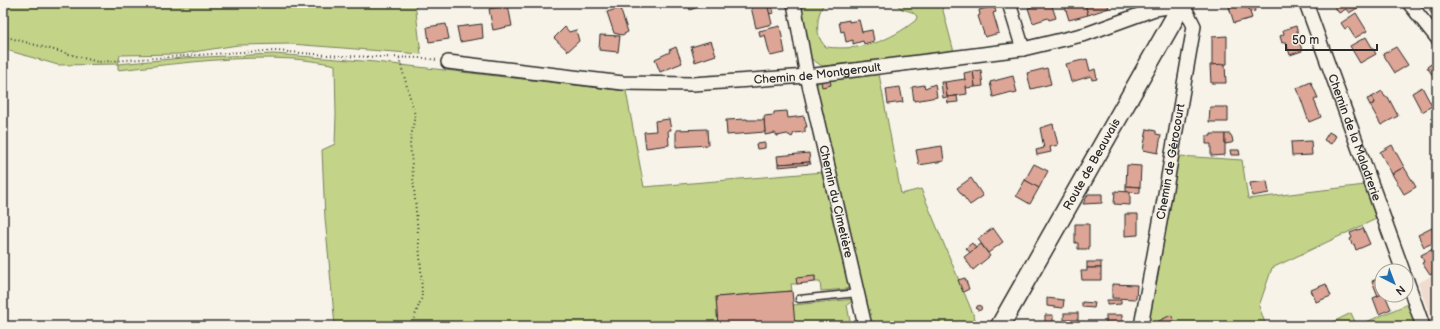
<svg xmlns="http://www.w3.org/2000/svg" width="1440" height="329" font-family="'Balsamiq Sans',sans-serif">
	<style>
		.built { fill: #efdccf }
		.green { fill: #c3d489; stroke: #77805a }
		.building { fill: #dda595; stroke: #2b2b2b }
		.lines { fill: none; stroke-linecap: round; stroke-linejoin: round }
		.service-casing { stroke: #2b2b2b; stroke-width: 9 }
		.minor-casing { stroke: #2b2b2b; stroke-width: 16 }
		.secondary-casing { stroke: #2b2b2b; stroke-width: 21 }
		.path { stroke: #2b2b2b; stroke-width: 2; stroke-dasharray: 1 3; stroke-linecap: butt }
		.service { stroke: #f7f3e8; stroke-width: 6 }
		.minor { stroke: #f7f3e8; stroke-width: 13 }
		.secondary { stroke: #f7f3e8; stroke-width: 18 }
		.labels { text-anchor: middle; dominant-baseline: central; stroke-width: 3.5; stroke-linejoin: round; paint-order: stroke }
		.street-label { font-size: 12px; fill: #2b2b2b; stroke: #f7f3e8 }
	</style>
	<rect width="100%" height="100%" fill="#f7f3e8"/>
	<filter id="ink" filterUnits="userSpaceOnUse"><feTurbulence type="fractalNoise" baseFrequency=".025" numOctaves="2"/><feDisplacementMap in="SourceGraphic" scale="8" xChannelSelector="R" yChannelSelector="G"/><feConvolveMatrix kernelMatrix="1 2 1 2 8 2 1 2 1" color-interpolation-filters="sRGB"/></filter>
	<g filter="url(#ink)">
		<polygon class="built" points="1437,273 1437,326 1434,326 1418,283"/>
		<g class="green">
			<path d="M3 3H294L295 7 303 6 302 3H415L421 54 291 44 238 45 180 54 120 55 118 64 182 58 274 54 375 62 626 91 644 187 824 172 850 285 847 289 821 291 820 282H815V276L797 284H791L792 291 716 297 718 326H335L325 218 322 150 335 144 336 115 335 65 331 64C319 62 307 60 294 59 236 55 176 64 118 70V64L58 65 3 49Z"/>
			<path d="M799 3H825C818 10 816 27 819 36 820 40 823 44 826 47 861 51 889 42 916 20L917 16 912 12 902 9 895 3H941L954 52 822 66 810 58Z"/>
			<polygon points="879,74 901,194 921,189 978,326 870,326 815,87 820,80"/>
			<polygon points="1179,156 1242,160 1248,199 1365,185 1376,219 1272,268 1259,306 1266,326 1147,326"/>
			<polygon points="855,299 847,305 851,326 767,326 793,305"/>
			<polygon points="1410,303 1418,326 1325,326 1351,313 1357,326"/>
		</g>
		<g class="building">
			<polygon points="294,3 302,3 303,6 294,7"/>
			<polygon points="531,3 536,3 537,6 531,7"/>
			<polygon points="687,3 702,3 703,5 690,10"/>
			<polygon points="767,3 771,3 774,13 769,14"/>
			<polygon points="767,3 772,24 756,28 751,7"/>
			<polygon points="1044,3 1051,3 1056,18 1049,20 1048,18 1033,23 1028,8"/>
			<polygon points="1078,3 1085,3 1088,15 1069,20 1065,7"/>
			<polygon points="1085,3 1107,3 1109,8 1088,15"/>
			<polygon points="1242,3 1247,3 1252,18 1234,23 1229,7"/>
			<polygon points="1332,3 1352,4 1356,3 1359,7 1349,13 1346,9 1339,13"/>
			<polygon points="1254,4 1255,11 1250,12 1248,5"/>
			<polygon points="1437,4 1437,20 1429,10"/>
			<polygon points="508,5 512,26 493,30 489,9"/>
			<polygon points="994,6 996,12 993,13 999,33 985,37 978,16 980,15 979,10"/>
			<polygon points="620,8 628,32 622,35 614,33 607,12"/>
			<polygon points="1356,13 1367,31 1355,38 1348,27 1345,29 1341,23"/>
			<polygon points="849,20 849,22 859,20 862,32 872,30 874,41 864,44 863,41 853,44 853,40 846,42 844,31 841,32 839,22"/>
			<polygon points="446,24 449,39 429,42 427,27"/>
			<polygon points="482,24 483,38 460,42 457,27"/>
			<polygon points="780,26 785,53 770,56 765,35 760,37 759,31"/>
			<polygon points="1296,26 1302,51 1290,55 1286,42 1282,43 1280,36 1284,34 1283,30"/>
			<polygon points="565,27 569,32 576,30 579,41 568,51 554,38"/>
			<polygon points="600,35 620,36 618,52 599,50"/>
			<polygon points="1227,36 1227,64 1212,65 1212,37"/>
			<polygon points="1366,37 1376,54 1360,63 1350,46"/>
			<polygon points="711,41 716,55 695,62 691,47"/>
			<polygon points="676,47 682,63 660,72 655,59 670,52 669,50"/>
			<polygon points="1396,47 1408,65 1395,73 1383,54"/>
			<polygon points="1087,59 1090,71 1095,69 1097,79 1092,80 1091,76 1071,82 1066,64"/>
			<polygon points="1437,60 1437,82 1427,67"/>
			<polygon points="1225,64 1226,83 1211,83 1210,65"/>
			<polygon points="1047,68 1051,84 1031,89 1027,73"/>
			<polygon points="981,70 983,86 975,87 973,71"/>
			<polygon points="973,71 975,87 966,88 964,73"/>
			<polygon points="1013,76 1017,93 1013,94 1012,92 993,97 990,82"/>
			<polygon points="965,79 967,94 947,97 945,82"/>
			<polygon points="830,80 831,85 822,87 821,81"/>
			<polygon points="941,82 945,82 947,97 943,98"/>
			<polygon points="1311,82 1318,98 1314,100 1321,117 1309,122 1297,88"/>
			<polygon points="935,84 937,97 914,101 912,87 924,85 925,88"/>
			<polygon points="900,87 903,102 888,104 886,89"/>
			<polygon points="1422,87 1432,106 1422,112 1412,93"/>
			<polygon points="1382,91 1385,97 1388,97 1398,116 1381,125 1370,105 1375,103 1372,97"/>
			<polygon points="957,96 958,102 948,103 947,97"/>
			<polygon points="1372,97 1375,103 1370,105 1367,99"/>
			<polygon points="1210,107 1228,107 1228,122 1209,122"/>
			<polygon points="787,111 788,118 804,116 807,127 805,127 805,132 794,133 792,137 787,134 777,136 775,133 765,135 764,116 774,115 774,112"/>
			<polygon points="669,119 671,130 668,130 669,145 646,148 644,132 656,131 655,121"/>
			<polygon points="747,119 747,120 764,120 765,132 727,135 726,120"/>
			<polygon points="1053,124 1058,145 1050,147 1051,152 1037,155 1036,150 1044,148 1040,128"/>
			<polygon points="707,129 708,145 676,147 676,130"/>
			<polygon points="1147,129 1156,131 1156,134 1161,135 1158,153 1143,150"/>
			<polygon points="1329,132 1336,136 1331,144 1324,140"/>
			<polygon points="1211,134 1225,134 1225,155 1211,156 1211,144 1206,144 1206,136 1211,136"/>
			<polygon points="1225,134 1230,134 1232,137 1233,142 1231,143 1225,144"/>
			<polygon points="1311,141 1312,155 1292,156 1291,142"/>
			<polygon points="765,143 765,148 757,149 756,144"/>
			<polygon points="1392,145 1404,167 1392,174 1380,152"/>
			<polygon points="942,146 944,161 919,165 916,150"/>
			<polygon points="1230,150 1239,150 1240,155 1231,155"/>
			<polygon points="809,153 810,162 778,164 777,156"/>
			<polygon points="810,162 811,164 778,167 778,164"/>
			<polygon points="1034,164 1048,171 1039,188 1025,180"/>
			<polygon points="1127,165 1141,166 1140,187 1126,186"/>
			<polygon points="1404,167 1416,187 1404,194 1392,174"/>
			<polygon points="971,178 983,196 970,205 957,188"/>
			<polygon points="1025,180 1039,188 1030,204 1016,196"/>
			<polygon points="1267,181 1269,193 1252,196 1250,183"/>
			<polygon points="1126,186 1140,187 1140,193 1126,192"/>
			<polygon points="1115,191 1130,192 1130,205 1114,204"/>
			<polygon points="1088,194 1102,194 1102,203 1083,204"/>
			<polygon points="1125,214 1138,214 1138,235 1125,236"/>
			<polygon points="1075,224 1089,224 1089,249 1078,249 1078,243 1075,243"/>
			<polygon points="993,228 1003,242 988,253 978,239"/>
			<polygon points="1363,228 1370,244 1356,250 1354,244 1352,245 1350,239 1352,238 1350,233"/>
			<polygon points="1432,228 1437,241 1424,247 1418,235"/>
			<polygon points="972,243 976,248 970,253 966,248"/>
			<polygon points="981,244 990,256 973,270 964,257"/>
			<polygon points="1433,249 1437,258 1437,271 1430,275 1422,263 1424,262 1421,255"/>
			<rect x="1087" y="262" width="14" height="6"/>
			<polygon points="1087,268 1101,268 1101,280 1082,280 1081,271 1087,271"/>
			<polygon points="815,276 815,282 797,284 796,278"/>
			<polygon points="1382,277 1382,294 1378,296 1372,281"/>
			<polygon points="965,278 969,289 963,292 958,280"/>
			<polygon points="1112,284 1137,285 1136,299 1112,298"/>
			<polygon points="1326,284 1331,296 1316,302 1311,290"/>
			<polygon points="792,291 795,324 767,326 718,326 716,297"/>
			<polygon points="1382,294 1385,295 1391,309 1379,314 1373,298"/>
			<polygon points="1047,298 1064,300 1063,308 1047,306"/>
			<polygon points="1107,300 1121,300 1121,304 1107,305"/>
			<polygon points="1082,302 1095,303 1094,308 1082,307"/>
			<circle cx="979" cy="308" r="2.5"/>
			<rect x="1064" y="313" width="14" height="7"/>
			<polygon points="1045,315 1053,315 1053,326 1029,326 1029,323 1045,323"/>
			<rect x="1106" y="315" width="16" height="11"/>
			<polygon points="1171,315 1174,320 1163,326 1157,326 1155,323"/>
		</g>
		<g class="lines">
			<g class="service-casing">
				<polyline id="service" points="799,299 858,293"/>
			</g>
			<g class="minor-casing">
				<g id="minor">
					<path id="s1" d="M794 3 807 76 865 326"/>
					<polyline points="1009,3 1023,49"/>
					<path id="s2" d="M1306 3 1403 271"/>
					<polyline points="1409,3 1437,38"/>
					<path id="s3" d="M448 62 623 83 693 84 807 76 1023 49 1086 34 1155 9 1168 7 1179 11"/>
					<polyline points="1406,278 1423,326"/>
					<path id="s4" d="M1141 326 1164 200 1194 26 1185 8 1179 3"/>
				</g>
			</g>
			<g class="secondary-casing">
				<g id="secondary">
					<path id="s5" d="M1000 326 1183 3"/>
				</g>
			</g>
			<g class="path">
				<polyline points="3,36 98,62 241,52 276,51 340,56 423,58 437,60"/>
				<polyline points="399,58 415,115 410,143 421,268 422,297 411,326"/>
			</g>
			<use href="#service" class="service"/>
			<use href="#minor" class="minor"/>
			<use href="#secondary" class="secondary"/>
		</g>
	</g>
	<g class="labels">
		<g class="street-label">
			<text stroke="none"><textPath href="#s3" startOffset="371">Chemin de Montgeroult</textPath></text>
			<text stroke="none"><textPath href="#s2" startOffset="143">Chemin de la Maladrerie</textPath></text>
			<text stroke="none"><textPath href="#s4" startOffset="167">Chemin de Gérocourt</textPath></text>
			<text stroke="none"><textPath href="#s5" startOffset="186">Route de Beauvais</textPath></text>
			<text stroke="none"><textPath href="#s1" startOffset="203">Chemin du Cimetière</textPath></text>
		</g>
	</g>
	<rect width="1440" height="329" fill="none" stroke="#f7f3e8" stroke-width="16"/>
	<rect x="8" y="8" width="1424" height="313" fill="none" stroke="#2b2b2b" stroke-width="1.5" filter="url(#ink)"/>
	<g transform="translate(1394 283) rotate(138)"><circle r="19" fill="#f7f3e8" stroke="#a5a39c"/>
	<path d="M0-3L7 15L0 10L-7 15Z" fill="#1f6fb2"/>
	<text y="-6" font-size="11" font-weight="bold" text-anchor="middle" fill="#2b2b2b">N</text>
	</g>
	<path d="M1286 44v6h91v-6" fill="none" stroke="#2b2b2b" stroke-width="2"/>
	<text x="1292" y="44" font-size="12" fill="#2b2b2b" stroke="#f7f3e8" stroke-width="3" paint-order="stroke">50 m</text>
</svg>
